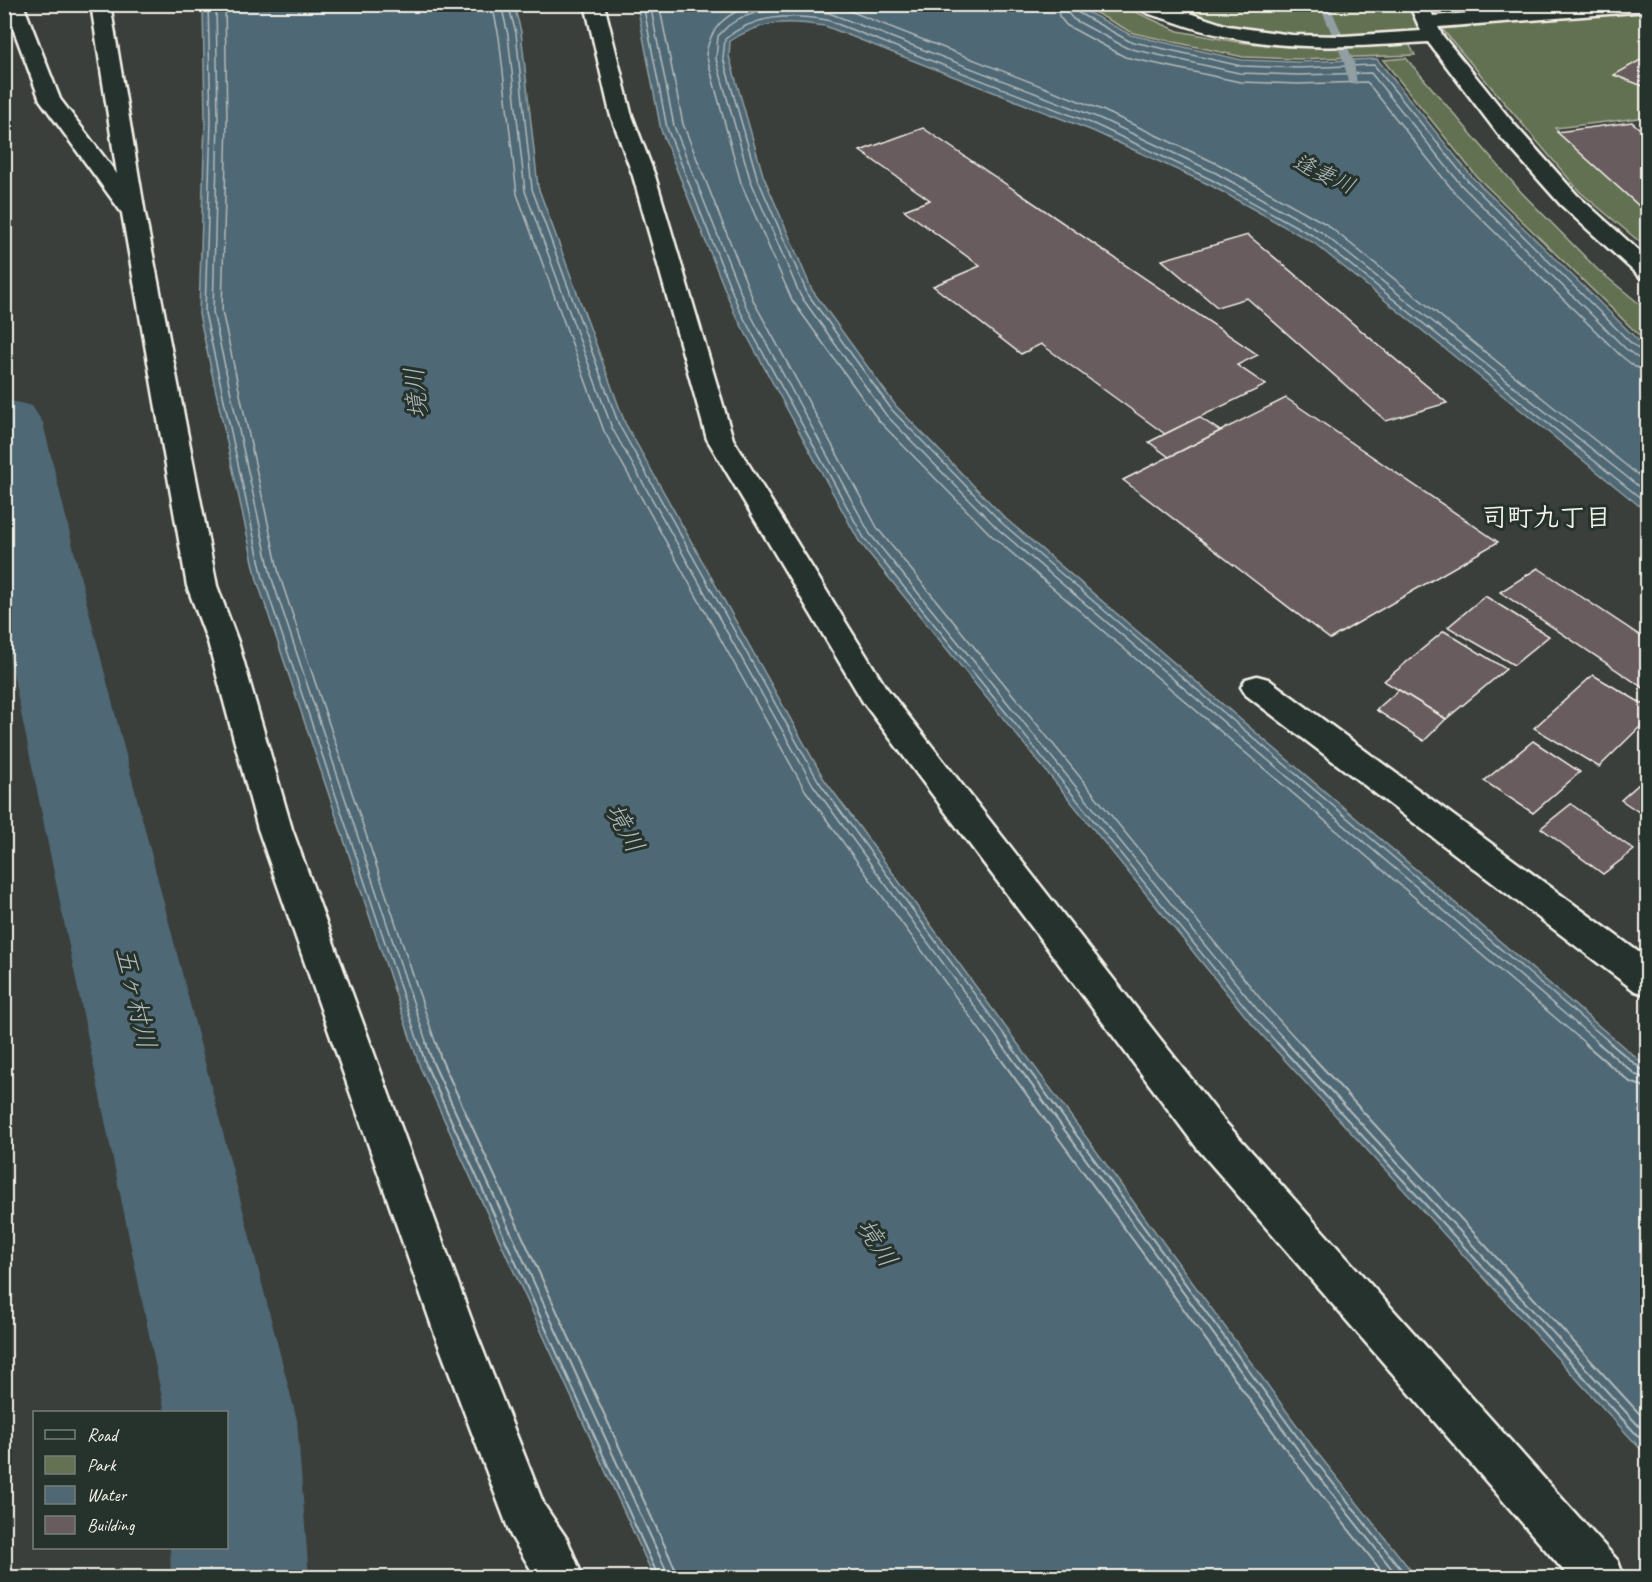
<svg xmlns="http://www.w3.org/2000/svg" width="1652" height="1582" font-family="Caveat,'Klee One',sans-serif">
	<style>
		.green { fill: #647152; stroke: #acb19d; stroke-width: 1.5 }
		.water { fill: #4f6874; stroke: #919fa2; stroke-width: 1.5 }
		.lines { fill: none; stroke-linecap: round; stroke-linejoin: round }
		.shore-far1 { stroke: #b2baba; stroke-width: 1.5 }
		.shore { stroke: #b2baba; stroke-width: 2 }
		.stream { fill: #919fa2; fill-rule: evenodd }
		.river { fill: #4f6874; fill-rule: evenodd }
		.building { fill: #685c5e; stroke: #f4f1e8; stroke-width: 1.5 }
		.minor-casing { stroke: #f4f1e8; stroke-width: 5 }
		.minor { fill: #26332d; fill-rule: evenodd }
		.labels { text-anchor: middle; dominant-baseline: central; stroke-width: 6; stroke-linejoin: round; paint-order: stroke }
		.far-water-label { font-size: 22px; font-style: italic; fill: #b2baba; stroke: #26332d }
		.water-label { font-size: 26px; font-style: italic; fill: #b2baba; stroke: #26332d }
		.neighbourhood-label { font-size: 26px; font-weight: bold; fill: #f4f1e8; stroke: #26332d }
	</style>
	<rect width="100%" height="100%" fill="#3a3f3c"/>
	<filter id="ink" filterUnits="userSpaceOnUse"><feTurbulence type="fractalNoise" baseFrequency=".0167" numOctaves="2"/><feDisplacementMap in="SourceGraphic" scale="12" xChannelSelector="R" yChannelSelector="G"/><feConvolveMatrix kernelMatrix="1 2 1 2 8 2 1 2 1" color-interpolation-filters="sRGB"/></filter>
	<g filter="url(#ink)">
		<g class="green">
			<polygon points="1081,5 1120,5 1178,31 1237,42 1287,47 1408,42 1415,55 1297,59 1243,57 1133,33"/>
			<polygon points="1145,5 1418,5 1433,36 1287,40 1221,31"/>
			<polygon points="1647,10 1647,117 1555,128 1647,213 1647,248 1580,192 1442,29"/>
			<polygon points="1406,58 1521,192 1597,269 1647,310 1647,343 1477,177 1383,60"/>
		</g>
		<g class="water">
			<polygon points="203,5 514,5 521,32 538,187 625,423 824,779 1315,1450 1416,1577 654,1577 420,1067 257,580 199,314 205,120"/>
			<path d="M637 5H1074L1131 35 1242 60 1298 62 1377 59 1472 177 1647 349V512L1314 243 1210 185 1093 131 825 26C787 20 763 20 730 41L729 56 763 175 812 290 896 406 1006 519 1647 1067V1456L1251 1023 859 541 734 312 661 130Z"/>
		</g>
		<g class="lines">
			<g class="shore-far1">
				<polyline points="208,4 211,120 205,313 263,578 419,1044"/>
				<polyline points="216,4 218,120 213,312 271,576 427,1044"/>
				<polyline points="225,4 227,120 222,311 279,574 436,1044"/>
				<polyline points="492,4 499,37 517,194 604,431 805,790 990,1044"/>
				<polyline points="501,4 508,35 525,191 612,428 813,785 1002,1044"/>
				<polyline points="508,4 516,33 532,189 619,425 819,782 1011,1044"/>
				<polyline points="643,4 667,128 739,309 864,538 1255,1019 1278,1044"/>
				<polyline points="650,4 674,126 746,306 870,534 1261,1014 1289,1044"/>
				<polyline points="659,4 683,124 754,302 878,529 1268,1008 1301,1044"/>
				<path d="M752 4C726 15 711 25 706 54L741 183 792 300 879 421 992 536 1586 1044"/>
				<polyline points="832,4 1102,110 1220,165 1326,224 1648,483"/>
				<polyline points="1057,4 1059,16 1066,25 1125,57 1240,82 1298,84 1367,82 1455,193 1620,355 1635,367 1648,370"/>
				<polyline points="1066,4 1067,12 1073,19 1127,48 1239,73 1298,75 1371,73 1462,186 1626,349 1638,358 1648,361"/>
				<polyline points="1073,4 1077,12 1129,41 1241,66 1298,68 1374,65 1468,181 1631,343 1642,352 1648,353"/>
				<polyline points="1600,1044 998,529 886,415 800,295 750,179 716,59 718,36 728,26 740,18 755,13 785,9 829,13 1099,118 1216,173 1321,232 1648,494"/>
				<path d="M1612 1044 1003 524 892 410 807 293 757 177 723 58 725 39C755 14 790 14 827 20L1096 125 1212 180 1317 238 1648 504"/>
			</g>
			<g class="shore">
				<polyline points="419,1043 426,1065 659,1578"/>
				<polyline points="426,1043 433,1063 666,1570 667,1578"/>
				<polyline points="436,1043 441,1059 674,1566 676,1578"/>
				<polyline points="989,1043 1296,1463 1387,1578"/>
				<polyline points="1001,1043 1304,1458 1399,1578"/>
				<polyline points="1009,1043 1310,1454 1408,1578"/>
				<polyline points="1277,1043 1648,1447"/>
				<polyline points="1287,1043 1648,1436"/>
				<polyline points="1300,1043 1648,1423"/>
				<polyline points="1584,1043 1630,1082 1648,1088"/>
				<polyline points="1598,1043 1636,1075 1648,1079"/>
				<polyline points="1610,1043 1641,1069 1648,1071"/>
			</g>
			<polygon class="stream" points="1319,4 1329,4 1354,62 1357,84 1348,82 1344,62"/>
			<polygon class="river" points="4,399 32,406 43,423 88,608 297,1420 309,1578 171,1578 170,1548 226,1548 226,1412 165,1412 4,630"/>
		</g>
		<g class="building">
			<polygon points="1642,59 1648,61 1648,88 1614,75"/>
			<polygon points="1632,122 1648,136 1648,214 1557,132"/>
			<polygon points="923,128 1258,355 1237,365 1266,385 1165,434 1041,344 1021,354 933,286 980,266 904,210 930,200 860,151"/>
			<polygon points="1248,235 1447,403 1386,421 1247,298 1217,307 1162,260"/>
			<polygon points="1286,398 1498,542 1330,639 1123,480"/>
			<polygon points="1199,417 1220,431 1169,457 1149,442"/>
			<polygon points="1538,568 1648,641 1648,691 1500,592"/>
			<polygon points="1485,596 1549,636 1514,665 1448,627"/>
			<polygon points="1444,631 1506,669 1446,719 1384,681"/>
			<polygon points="1593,675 1648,707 1648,719 1599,767 1534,728"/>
			<polygon points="1399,690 1446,719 1424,741 1376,710"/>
			<polygon points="1533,741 1580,772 1533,813 1484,781"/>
			<polygon points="1648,776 1648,818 1621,800"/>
			<polygon points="1571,804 1634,850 1603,874 1541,828"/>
		</g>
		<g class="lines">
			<g class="minor-casing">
				<g id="minor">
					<polygon points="4,4 23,4 60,99 117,174 91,4 110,4 145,214 217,586 238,642 292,829 477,1335 544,1505 567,1539 583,1578 536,1578 511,1536 435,1335 258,829 208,642 187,586 122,213 40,100"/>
					<polygon points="585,4 604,4 631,113 655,176 733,439 885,686 1225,1122 1618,1561 1624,1578 1570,1578 1197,1148 863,702 707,439 633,176 610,113"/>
					<path d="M1135 4H1162L1228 26 1292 35 1343 36 1421 31 1409 4H1428L1433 16 1579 4H1648V11L1438 27 1442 35 1514 124 1577 195 1648 259V279L1640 277 1561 205 1498 134 1428 42C1336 48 1261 53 1172 21 1161 17 1142 14 1135 4Z"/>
					<polygon points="1257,676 1268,679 1648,959 1648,995 1635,991 1246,695 1241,687 1246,679"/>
				</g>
			</g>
			<use href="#minor" class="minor"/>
		</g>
	</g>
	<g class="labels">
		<g class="far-water-label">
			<text transform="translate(1324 174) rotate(25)">逢妻川</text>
		</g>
		<g class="water-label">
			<text transform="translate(416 393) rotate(-95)">境川</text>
			<text transform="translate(625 828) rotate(62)">境川</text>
			<text transform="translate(136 998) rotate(77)">五ヶ村川</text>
			<text transform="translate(877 1243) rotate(58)">境川</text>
		</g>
		<g class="neighbourhood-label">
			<text x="1546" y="517">司町九丁目</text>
		</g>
	</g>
	<rect width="1652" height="1582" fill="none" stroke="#26332d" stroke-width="24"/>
	<rect x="12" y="12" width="1628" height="1558" fill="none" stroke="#f4f1e8" stroke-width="2" filter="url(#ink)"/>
	<rect x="33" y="1411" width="195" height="138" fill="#26332d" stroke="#787f78" stroke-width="1.5"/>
	<rect x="45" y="1430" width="30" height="9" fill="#26332d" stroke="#787f78" stroke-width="1.5"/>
	<text x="87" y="1441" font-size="18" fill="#f4f1e8">Road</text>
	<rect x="45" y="1456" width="30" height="18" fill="#647152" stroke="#787f78" stroke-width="1.5"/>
	<text x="87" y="1471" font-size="18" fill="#f4f1e8">Park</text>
	<rect x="45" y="1486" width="30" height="18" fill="#4f6874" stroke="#787f78" stroke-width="1.5"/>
	<text x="87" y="1501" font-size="18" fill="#f4f1e8">Water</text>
	<rect x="45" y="1516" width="30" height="18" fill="#685c5e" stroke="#787f78" stroke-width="1.5"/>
	<text x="87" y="1531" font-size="18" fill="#f4f1e8">Building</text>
</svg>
